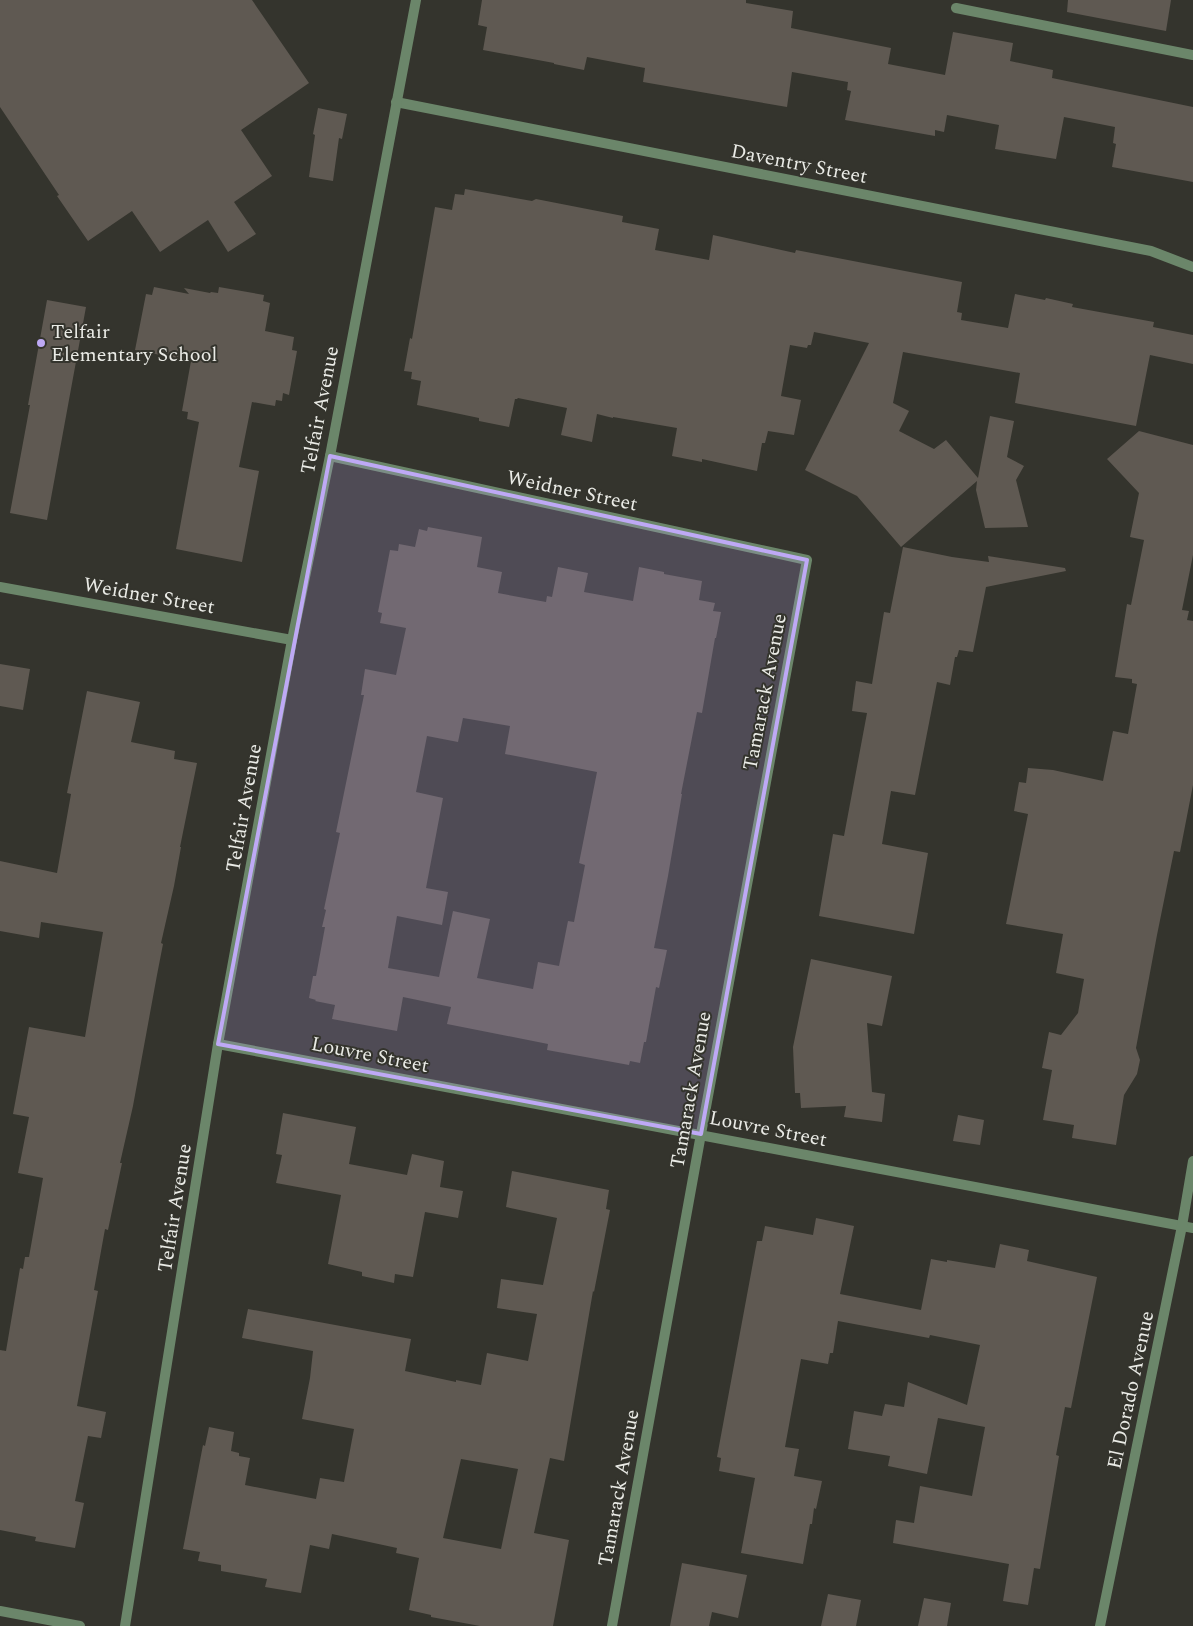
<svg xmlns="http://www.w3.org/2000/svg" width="1193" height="1626" font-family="Spectral,serif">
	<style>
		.building { fill: #5f5952; fill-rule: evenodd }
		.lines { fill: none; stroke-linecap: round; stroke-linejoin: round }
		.service { stroke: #6b866a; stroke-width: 10 }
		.minor { stroke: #6b866a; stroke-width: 10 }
		.marked { fill: #bea9f5; fill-opacity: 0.2; stroke: #bea9f5; stroke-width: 4; stroke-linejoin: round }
		.poi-dot { fill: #bea9f5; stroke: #34342d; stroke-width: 2 }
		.labels { text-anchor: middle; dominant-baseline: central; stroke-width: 4; stroke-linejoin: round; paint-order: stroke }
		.street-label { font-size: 20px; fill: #eaebe6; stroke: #34342d }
		.poi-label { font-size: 20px; fill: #eaebe6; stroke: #34342d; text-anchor: start }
	</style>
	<rect width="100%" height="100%" fill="#34342d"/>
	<g class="building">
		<polygon points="0,0 252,0 309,83 241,130 272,176 234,202 256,234 228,252 208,220 160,252 132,211 88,241 57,196 59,195 0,107"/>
		<polygon points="482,0 746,0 746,3 793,11 791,28 891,48 888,64 945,75 953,32 1013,43 1010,61 1053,70 1052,78 1193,107 1193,182 1112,167 1116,144 1113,143 1115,127 1064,117 1056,159 995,149 999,125 947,115 944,132 935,130 935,136 845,120 851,91 847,90 848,82 792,72 787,107 643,82 645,68 587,57 584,70 554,64 554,63 483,50 487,27 478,25"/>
		<polygon points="1068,0 1171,0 1166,31 1067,12"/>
		<polygon points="318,108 347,114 342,139 339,138 333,181 309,177 315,135 313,134"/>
		<polygon points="465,189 532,201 536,199 623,216 622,222 659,229 655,250 709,260 713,235 795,253 796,250 962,282 957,312 962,313 961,320 1008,328 1015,294 1045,300 1046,298 1073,304 1072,307 1154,322 1153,327 1193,335 1193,364 1150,355 1136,426 1015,403 1020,373 903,352 893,403 909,411 899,431 934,449 946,440 978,478 990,416 1014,421 1007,457 1024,466 1016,480 1028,527 985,528 976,490 977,481 901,547 857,496 805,470 869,343 814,332 811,345 808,345 807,348 790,345 781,396 801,400 794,435 768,431 765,443 762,443 757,471 702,459 702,462 672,456 677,428 613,417 613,418 597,414 592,442 561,435 567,408 518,398 517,399 515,399 509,427 479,421 479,418 417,405 421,381 411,379 412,372 404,371 410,338 412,339 435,207 452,210 455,194 464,195"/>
		<polygon points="154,287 189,294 184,288 210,293 211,292 218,293 219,287 264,295 263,301 270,303 265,331 294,337 292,350 297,351 289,395 283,393 282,401 276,400 275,406 252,402 239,467 259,471 242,562 176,549 199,422 187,419 188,412 182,411 191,361 135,350 146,294 152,295"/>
		<polygon points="47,300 86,307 47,520 10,513 30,405 28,405"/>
		<polygon points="1139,431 1193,445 1193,555 1182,610 1189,611 1187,620 1193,621 1193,785 1180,852 1174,851 1157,935 1136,1048 1140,1060 1137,1074 1124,1095 1116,1145 1072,1138 1074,1125 1043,1120 1052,1070 1042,1068 1049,1032 1061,1035 1078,1013 1084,979 1056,973 1063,934 1006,924 1028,814 1014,811 1019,782 1026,783 1028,768 1053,770 1103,781 1113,731 1128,734 1137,684 1132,683 1132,679 1115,677 1127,604 1131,605 1144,540 1130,537 1139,493 1107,459"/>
		<path d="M428 527 482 537 477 567 502 572 498 593 546 602 547 596 552 597 558 567 588 573 584 592 633 601 639 567 664 572V574L702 581 699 600 715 603 713 611 721 612 716 638H715L702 713 697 712 681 794H682L668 876 654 948 667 950 659 988 656 987 646 1042H644L640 1063 630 1061 629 1065 547 1050 548 1044 447 1024 451 1007 403 997 397 1031 332 1019 335 1005 315 1001 316 1000 309 998 313 976H316L325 927H322L326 910 324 909 340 833 336 832 364 695H361L365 669 396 675 406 628 380 623 382 613 378 612 390 550 398 551 399 544 415 547 419 529 427 531ZM463 718 510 726 505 754 597 772 579 863 585 865 574 922 568 921 559 966 538 962 533 989 477 978 490 919 453 911 439 977 388 968 397 916 442 925 448 892 426 888 443 798 416 792 427 736 458 742Z"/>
		<polygon points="903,547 952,557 989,562 988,556 1065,568 1066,571 986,587 973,652 959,650 957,657 955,657 950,685 937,682 915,795 891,791 882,844 928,853 914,934 819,916 833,834 844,836 867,713 852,711 856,681 872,684 884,612 890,613"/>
		<polygon points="0,664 30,669 23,710 0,706"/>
		<polygon points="87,691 140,702 131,742 175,751 174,759 197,763 180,847 181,847 174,886 161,943 163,944 157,975 133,1106 120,1163 122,1163 108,1230 105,1229 94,1290 98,1291 77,1406 106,1412 101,1438 88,1436 75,1501 84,1503 75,1548 35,1541 36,1537 0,1530 0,1350 6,1351 20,1268 23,1269 25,1257 29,1257 43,1178 18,1173 29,1117 13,1114 29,1027 85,1037 103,932 41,922 39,938 0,931 0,861 57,873 71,794 67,793"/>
		<polygon points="811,959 892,976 882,1026 867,1023 872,1092 885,1094 882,1122 844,1117 846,1106 801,1108 800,1093 795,1093 793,1047"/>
		<polygon points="283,1113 356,1127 349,1164 407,1175 412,1154 444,1161 440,1187 463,1191 458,1218 425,1212 413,1277 395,1274 394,1283 362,1276 362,1272 328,1264 341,1195 276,1183 282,1155 276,1154"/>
		<polygon points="958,1115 984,1120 980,1145 953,1141"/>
		<path d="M512 1171 609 1190 606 1209 610 1210 594 1292 593 1291 564 1461 550 1458 534 1533 569 1540 553 1626H480L431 1617V1615L409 1610 419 1558 396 1553 397 1548 332 1534 329 1549 310 1545 301 1593 265 1587 267 1579 221 1571V1565L198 1561 200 1552 183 1549 203 1445 205 1446 209 1427 234 1432 231 1451 239 1453V1456L250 1458 245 1485 316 1499 320 1478 344 1482 354 1429 302 1419 310 1378 313 1351 242 1338 248 1309 411 1339 405 1371 456 1382V1380L481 1385 487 1353 528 1361 537 1314 497 1308 501 1279 543 1285 557 1218 506 1207ZM461 1459 518 1469 501 1549 443 1538Z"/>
		<polygon points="816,1218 854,1226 840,1294 921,1310 931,1259 947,1262 947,1260 995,1268 1000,1244 1029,1250 1027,1261 1097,1277 1071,1408 1065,1407 1056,1455 1059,1456 1040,1569 1034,1568 1028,1605 1003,1601 1009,1564 893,1543 896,1520 914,1523 920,1486 972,1496 985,1427 938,1418 927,1474 888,1466 890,1456 848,1449 854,1411 882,1416 885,1404 904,1407 908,1382 967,1405 980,1345 930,1335 929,1338 838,1321 833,1353 830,1353 828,1364 801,1359 785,1447 799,1449 794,1476 822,1481 816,1509 814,1508 812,1524 810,1524 803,1564 741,1553 755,1478 719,1471 721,1458 717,1457 757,1241 762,1241 765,1226 813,1235"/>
		<polygon points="682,1563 747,1575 738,1618 712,1612 709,1626 670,1626"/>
		<polygon points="828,1594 861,1600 856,1626 821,1626"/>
		<polygon points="924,1598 951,1603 947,1626 918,1626"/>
	</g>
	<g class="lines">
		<polyline class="service" points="956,8 1193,55"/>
		<g class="minor">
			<polyline points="396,102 1151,251 1193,267"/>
			<polyline points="330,456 807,560 701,1134 612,1626"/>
			<polyline points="0,587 292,640"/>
			<polyline points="218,1044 1193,1228"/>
			<polyline points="0,1611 80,1626"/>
			<polyline points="125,1626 218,1044 292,640 330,456 416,0"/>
			<polyline points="1100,1626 1182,1226 1193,1161"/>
		</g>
	</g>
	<path class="marked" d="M330 456 807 560 701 1134 218 1044Z"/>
	<circle class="poi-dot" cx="41" cy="343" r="5"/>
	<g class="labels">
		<g class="street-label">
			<text transform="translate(799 164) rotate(11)">Daventry Street</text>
			<text transform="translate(320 410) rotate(-79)">Telfair Avenue</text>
			<text transform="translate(572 491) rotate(12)">Weidner Street</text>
			<text transform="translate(149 596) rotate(10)">Weidner Street</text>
			<text transform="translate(765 692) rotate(-79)">Tamarack Avenue</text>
			<text transform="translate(244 808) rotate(-80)">Telfair Avenue</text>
			<text transform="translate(370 1055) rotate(11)">Louvre Street</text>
			<text transform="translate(691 1090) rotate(-80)">Tamarack Avenue</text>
			<text transform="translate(768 1129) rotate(11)">Louvre Street</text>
			<text transform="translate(175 1208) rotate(-81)">Telfair Avenue</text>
			<text transform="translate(1131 1390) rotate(-78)">El Dorado Avenue</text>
			<text transform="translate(619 1488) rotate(-80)">Tamarack Avenue</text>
		</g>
		<g class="poi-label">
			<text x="51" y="332">Telfair<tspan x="51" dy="23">Elementary School</tspan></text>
		</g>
	</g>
</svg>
